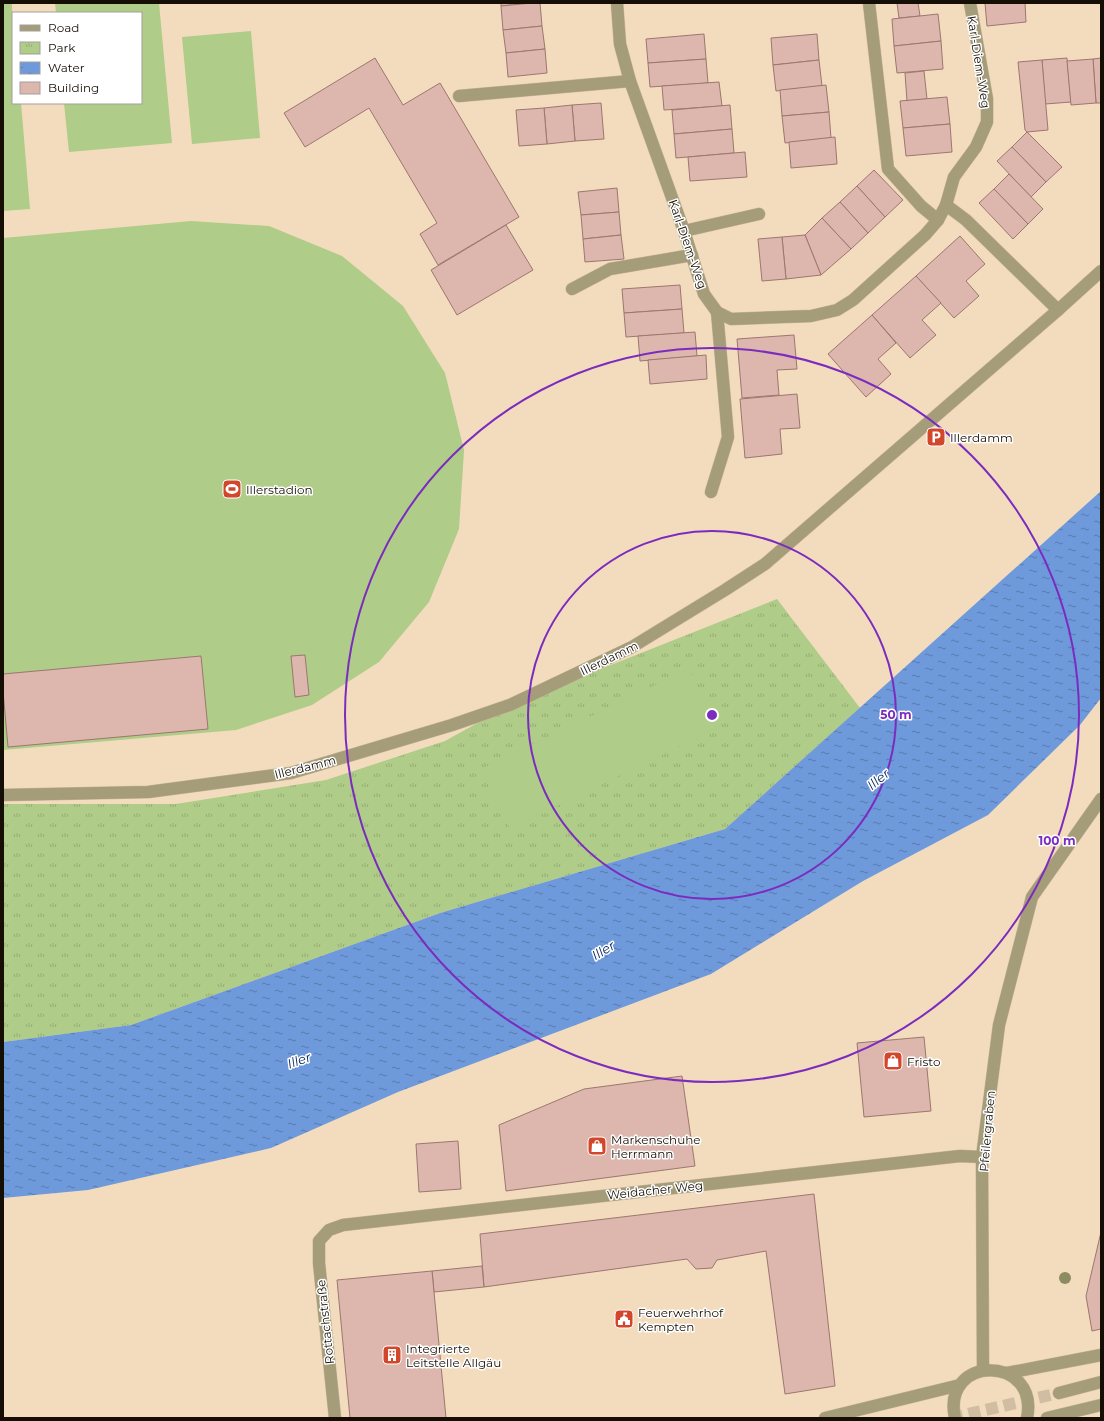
<svg xmlns="http://www.w3.org/2000/svg" width="1104" height="1421" font-family="Montserrat,sans-serif">
	<style>
		.park { fill: url(#park-tufts) }
		.pitch { fill: #afcc88 }
		.water { fill: url(#water-ripples) }
		.building { fill: #ddb6ad; stroke: #9c776f }
		.lines { fill: none; stroke-linecap: round; stroke-linejoin: round }
		.minor-tunnel { stroke: #d1bda1; stroke-width: 12; stroke-dasharray: 12 6; stroke-linecap: butt }
		.minor-casing { stroke: #cab79c; stroke-width: 13 }
		.minor { stroke: #a59c7a; stroke-width: 12 }
		.tree { fill: #8b8d60 }
		.ring { fill: none; stroke: #7b2cbf; stroke-width: 2 }
		.labels { text-anchor: middle; dominant-baseline: central; stroke-width: 3; stroke-linejoin: round; paint-order: stroke }
		.street-label { font-size: 12px; fill: #150e04; stroke: #fff }
		.poi-label { font-size: 12px; fill: #150e04; stroke: #fff; text-anchor: start }
		.water-label { font-size: 13px; font-style: italic; fill: #00255f; stroke: #fff }
		.centre { fill: #7b2cbf; stroke: #fff; stroke-width: 2 }
		.ring-label { font-size: 12px; text-anchor: middle; font-weight: bold; fill: #7b2cbf; stroke: #fff; stroke-width: 3; stroke-linejoin: round; paint-order: stroke }
	</style>
	<defs>
		<pattern id="park-tufts" width="24" height="20" patternUnits="userSpaceOnUse"><rect width="24" height="20" fill="#afcc88"/><path d="M3 7l-1-3M5 7V3M7 7l1-3M15 17l-1-3M17 17v-4M19 17l1-3" fill="none" stroke="#96ae74"/></pattern>
		<pattern id="water-ripples" width="26" height="14" patternUnits="userSpaceOnUse"><rect width="26" height="14" fill="#6e99db"/><path d="M2 4q2-2 4 0t4 0M15 11q2-2 4 0t4 0" fill="none" stroke="#597baf"/></pattern>
	</defs>
	<rect width="100%" height="100%" fill="#f2dcbd"/>
	<polygon class="park" points="777,599 860,708 725,829 440,913 131,1025 3,1042 3,804 176,804 326,780 445,741 510,705"/>
	<g class="pitch">
		<polygon points="3,3 12,3 13,103 21,103 30,209 3,211"/>
		<polygon points="55,3 159,3 172,143 69,152 64,103 141,103 141,13 56,13"/>
		<polygon points="251,31 260,138 192,144 182,37"/>
		<polygon points="191,221 269,226 342,256 403,306 445,373 464,450 459,529 429,602 379,662 312,705 236,730 3,750 3,238"/>
		<polygon points="689,669 717,728 510,829 481,769"/>
	</g>
	<polygon class="water" points="1101,491 1101,698 1080,725 988,815 863,881 711,974 398,1092 271,1148 88,1190 3,1198 3,1042 131,1025 440,913 725,829"/>
	<g class="building">
		<polygon points="501,3 532,3 501,6"/>
		<polygon points="532,3 540,3 542,26 503,30 501,6"/>
		<polygon points="897,3 918,3 920,16 899,18"/>
		<polygon points="985,3 1025,3 1026,22 987,26"/>
		<polygon points="938,14 941,41 894,46 892,19"/>
		<polygon points="542,26 545,49 506,53 503,30"/>
		<polygon points="704,34 706,59 648,63 646,39"/>
		<polygon points="817,34 819,60 773,65 771,38"/>
		<polygon points="941,41 943,69 897,73 894,46"/>
		<polygon points="545,49 547,73 508,77 506,53"/>
		<polygon points="375,58 403,105 440,83 519,217 438,265 420,234 437,223 369,108 305,147 284,113"/>
		<polygon points="1067,58 1071,102 1045,104 1042,60"/>
		<polygon points="1101,58 1101,103 1096,103 1093,59"/>
		<polygon points="706,59 708,83 650,87 648,63"/>
		<polygon points="1093,59 1096,103 1071,105 1067,61"/>
		<polygon points="819,60 822,86 776,91 773,65"/>
		<polygon points="1042,60 1048,130 1027,132 1025,130 1018,62"/>
		<polygon points="924,71 927,99 907,101 905,73"/>
		<polygon points="719,82 722,106 664,110 662,86"/>
		<polygon points="826,85 829,112 782,116 780,90"/>
		<polygon points="947,97 950,124 903,128 900,101"/>
		<polygon points="601,103 604,139 575,141 572,105"/>
		<polygon points="572,105 575,141 547,144 544,108"/>
		<polygon points="730,105 732,129 674,134 672,110"/>
		<polygon points="544,108 547,144 519,146 516,110"/>
		<polygon points="829,112 831,138 785,143 782,116"/>
		<polygon points="950,124 952,152 906,156 903,128"/>
		<polygon points="732,129 734,153 676,158 674,134"/>
		<polygon points="1027,132 1062,167 1046,182 1012,147"/>
		<polygon points="835,137 837,164 791,168 789,142"/>
		<polygon points="1012,147 1046,182 1031,197 997,161"/>
		<polygon points="745,152 747,177 690,181 688,157"/>
		<polygon points="874,170 903,200 885,217 857,186"/>
		<polygon points="1009,174 1043,209 1028,224 994,189"/>
		<polygon points="857,186 885,217 868,233 840,202"/>
		<polygon points="617,188 619,212 581,215 578,192"/>
		<polygon points="994,189 1028,224 1013,239 979,203"/>
		<polygon points="840,202 868,233 851,249 822,218"/>
		<polygon points="619,212 621,235 583,239 581,215"/>
		<polygon points="822,218 851,249 821,275 805,235"/>
		<polygon points="506,225 533,270 457,315 431,270"/>
		<polygon points="621,235 624,259 585,262 583,239"/>
		<polygon points="805,235 821,275 786,279 782,237"/>
		<polygon points="960,236 985,264 966,281 979,296 954,318 916,276"/>
		<polygon points="782,237 786,279 762,281 758,239"/>
		<polygon points="916,276 941,303 922,320 936,335 910,358 872,315"/>
		<polygon points="680,285 682,309 624,313 622,289"/>
		<polygon points="682,309 684,333 626,337 624,313"/>
		<polygon points="872,315 896,343 878,359 891,374 866,397 828,354"/>
		<polygon points="695,332 697,356 640,361 638,336"/>
		<polygon points="794,335 797,369 777,370 779,395 742,398 737,339"/>
		<polygon points="706,355 707,379 650,384 648,360"/>
		<polygon points="797,394 800,428 780,429 782,454 745,458 740,399"/>
		<polygon points="305,655 309,695 295,697 291,656"/>
		<polygon points="201,656 208,729 8,747 3,691 3,674"/>
		<polygon points="924,1037 931,1111 864,1117 857,1043"/>
		<polygon points="682,1076 695,1166 506,1191 499,1125 584,1089"/>
		<polygon points="458,1141 461,1189 419,1192 416,1144"/>
		<polygon points="814,1194 835,1386 785,1394 766,1251 717,1260 712,1268 696,1269 687,1259 484,1287 480,1234"/>
		<polygon points="1101,1232 1101,1329 1092,1331 1086,1296"/>
		<polygon points="482,1266 484,1287 434,1292 432,1271"/>
		<polygon points="432,1271 446,1418 350,1418 337,1280"/>
	</g>
	<g class="lines">
		<polyline class="minor-tunnel" points="951,1418 1059,1393"/>
		<g class="minor-casing">
			<g id="minor">
				<polyline points="617,3 620,44 630,81 684,231 704,294 717,312 731,319 811,316 837,310 853,300 925,235 938,220 946,205 966,220 1058,310"/>
				<polyline points="869,3 888,169 921,206 938,220"/>
				<polyline points="459,96 630,81"/>
				<polyline points="946,205 954,177 976,147 987,122 987,99 970,3"/>
				<polyline points="684,231 759,214"/>
				<polyline points="572,289 610,269 692,255"/>
				<polyline points="711,492 728,437 717,312"/>
				<polyline points="3,795 148,792 291,773 452,725 510,705 632,647 725,590 765,564 1058,310 1101,271"/>
				<polyline points="983,1370 982,1157 999,1025 1032,897 1101,799"/>
				<polyline points="1007,1373 1101,1355"/>
				<polyline points="1059,1393 1101,1382"/>
				<polyline points="335,1418 319,1263 319,1241 329,1230 343,1225 960,1156 982,1157"/>
				<polyline points="825,1418 960,1385"/>
				<path d="M955 1418C941 1354 1040 1355 1027 1418"/>
				<polyline points="1047,1418 1101,1405"/>
			</g>
		</g>
		<use href="#minor" class="minor"/>
	</g>
	<circle class="tree" cx="1065" cy="1278" r="6"/>
	<g class="ring">
		<circle cx="712" cy="715" r="184"/>
		<circle cx="712" cy="715" r="367"/>
	</g>
	<defs>
		<g id="parking-square" transform="scale(1)"><rect x="-9" y="-9" width="18" height="18" rx="4" fill="#d2472c" stroke="#fff"/><path d="M-3.5-5.5H1a3.5 3.5 0 0 1 0 7H-1V5.5H-3.5ZM-1-3.4V-.6H.8a1.4 1.4 0 0 0 0-2.8Z" fill="#fff"/></g>
		<g id="stadium-square" transform="scale(1)"><rect x="-9" y="-9" width="18" height="18" rx="4" fill="#d2472c" stroke="#fff"/><path d="M0-5a6.5 5 0 1 0 0 10a6.5 5 0 1 0 0-10ZM-3.5-1.8h7v3.6h-7Z" fill="#fff"/></g>
		<g id="shop-square" transform="scale(1)"><rect x="-9" y="-9" width="18" height="18" rx="4" fill="#d2472c" stroke="#fff"/><path d="M-5-2.5h2.3a2.7 3.5 0 0 1 5.4 0H5L5.5 6h-11ZM-1.5-2.5h3a1.5 2.3 0 0 0-3 0Z" fill="#fff"/></g>
		<g id="civic-square" transform="scale(1)"><rect x="-9" y="-9" width="18" height="18" rx="4" fill="#d2472c" stroke="#fff"/><path d="M-.6-6.5H3V-4.5H.6V-3L4-1V1h2V6H-6V1h2V-1L-.6-3ZM-1.2 2.5V6h2.4V2.5Z" fill="#fff"/></g>
		<g id="building-square" transform="scale(1)"><rect x="-9" y="-9" width="18" height="18" rx="4" fill="#d2472c" stroke="#fff"/><path d="M-4-6H4V6H1V3H-1V6H-4ZM-2.5-4.3h1.7v1.8h-1.7ZM.8-4.3h1.7v1.8H.8ZM-2.5-1h1.7V.8h-1.7ZM.8-1h1.7V.8H.8Z" fill="#fff"/></g>
	</defs>
	<g fill-rule="evenodd">
		<use href="#parking-square" x="936" y="437"/>
		<use href="#stadium-square" x="232" y="489"/>
		<use href="#shop-square" x="893" y="1061"/>
		<use href="#shop-square" x="597" y="1146"/>
		<use href="#civic-square" x="624" y="1319"/>
		<use href="#building-square" x="392" y="1355"/>
	</g>
	<g class="labels">
		<g class="street-label">
			<text transform="translate(979 62) rotate(81)">Karl-Diem-Weg</text>
			<text transform="translate(688 244) rotate(71)">Karl-Diem-Weg</text>
			<text transform="translate(609 658) rotate(-26)">Illerdamm</text>
			<text transform="translate(305 767) rotate(-14)">Illerdamm</text>
			<text transform="translate(987 1131) rotate(-85)">Pfeilergraben</text>
			<text transform="translate(655 1190) rotate(-6)">Weidacher Weg</text>
			<text transform="translate(325 1322) rotate(-96)">Rottachstraße</text>
		</g>
		<g class="poi-label">
			<text x="950" y="437">Illerdamm</text>
			<text x="246" y="489">Illerstadion</text>
			<text x="907" y="1061">Fristo</text>
			<text x="611" y="1139">Markenschuhe<tspan x="611" dy="14">Herrmann</tspan></text>
			<text x="638" y="1312">Feuerwehrhof<tspan x="638" dy="14">Kempten</tspan></text>
			<text x="406" y="1348">Integrierte<tspan x="406" dy="14">Leitstelle Allgäu</tspan></text>
		</g>
		<g class="water-label">
			<text transform="translate(878 779) rotate(-39)">Iller</text>
			<text transform="translate(603 950) rotate(-31)">Iller</text>
			<text transform="translate(299 1060) rotate(-19)">Iller</text>
		</g>
	</g>
	<circle cx="712" cy="715" r="6" class="centre"/>
	<g class="ring-label">
		<text x="896" y="719">50 m</text>
		<text x="1057" y="845">100 m</text>
	</g>
	<rect width="1104" height="1421" fill="none" stroke="#150e04" stroke-width="8"/>
	<rect x="12" y="12" width="130" height="92" fill="#ffffff" stroke="#a19f9b"/>
	<rect x="20" y="25" width="20" height="6" fill="#a59c7a" stroke="#a19f9b"/>
	<text x="48" y="32" font-size="12" fill="#150e04">Road</text>
	<rect x="20" y="42" width="20" height="12" fill="url(#park-tufts)" stroke="#a19f9b"/>
	<text x="48" y="52" font-size="12" fill="#150e04">Park</text>
	<rect x="20" y="62" width="20" height="12" fill="url(#water-ripples)" stroke="#a19f9b"/>
	<text x="48" y="72" font-size="12" fill="#150e04">Water</text>
	<rect x="20" y="82" width="20" height="12" fill="#ddb6ad" stroke="#a19f9b"/>
	<text x="48" y="92" font-size="12" fill="#150e04">Building</text>
</svg>
